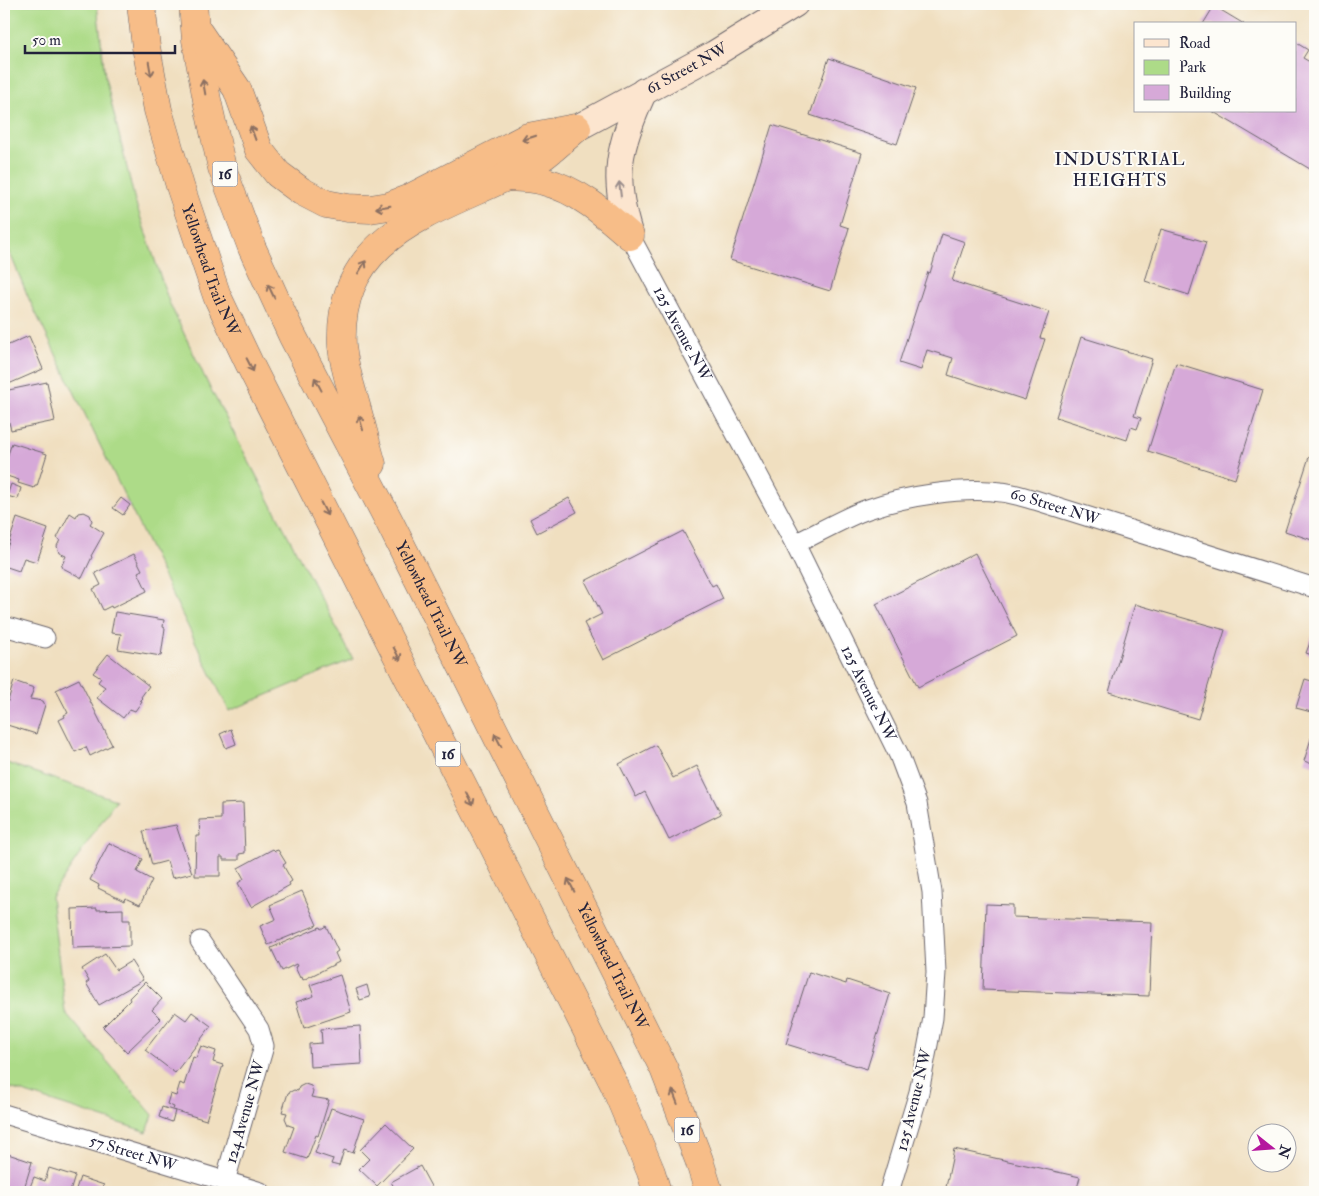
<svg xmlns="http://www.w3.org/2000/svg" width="1319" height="1196" font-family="'IM FELL Double Pica',serif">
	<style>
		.green { fill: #addb88; stroke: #687e62 }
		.building { fill: #d6a9d8 }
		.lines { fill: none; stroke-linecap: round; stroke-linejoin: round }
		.street-casing { stroke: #6a646a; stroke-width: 21 }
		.secondary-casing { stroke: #6a646a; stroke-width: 28 }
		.highway-casing { stroke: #6a646a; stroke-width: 29 }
		.street { stroke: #fff; stroke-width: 19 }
		.secondary { stroke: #fce5cf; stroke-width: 26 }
		.highway { stroke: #f7bd88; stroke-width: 28 }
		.oneway { stroke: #8c7062 }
		.oneway2 { stroke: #9a8d8c }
		.labels { text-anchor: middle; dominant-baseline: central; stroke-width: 4; stroke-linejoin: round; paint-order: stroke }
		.shield { fill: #fdfcf7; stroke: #646373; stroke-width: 1 }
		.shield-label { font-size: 15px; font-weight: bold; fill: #22223b }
		.street-label { font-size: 16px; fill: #22223b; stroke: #fdfcf7 }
		.neighbourhood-label { font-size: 18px; letter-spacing: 1px; fill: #22223b; stroke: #fdfcf7 }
	</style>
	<rect width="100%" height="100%" fill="#fdfcf7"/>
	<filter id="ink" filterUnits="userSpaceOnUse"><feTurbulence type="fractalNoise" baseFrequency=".02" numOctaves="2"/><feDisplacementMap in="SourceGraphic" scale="10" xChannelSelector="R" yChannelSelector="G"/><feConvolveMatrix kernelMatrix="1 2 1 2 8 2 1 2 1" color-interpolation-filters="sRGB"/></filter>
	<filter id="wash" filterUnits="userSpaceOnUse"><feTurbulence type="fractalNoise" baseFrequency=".0096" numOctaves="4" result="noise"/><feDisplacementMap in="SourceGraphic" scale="20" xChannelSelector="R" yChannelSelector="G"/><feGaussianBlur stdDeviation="1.12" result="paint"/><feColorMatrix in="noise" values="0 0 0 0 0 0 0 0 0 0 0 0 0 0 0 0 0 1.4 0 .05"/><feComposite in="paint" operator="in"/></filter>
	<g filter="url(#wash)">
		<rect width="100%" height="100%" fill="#f0dfc0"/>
		<g class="green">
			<polygon points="4,4 97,4 105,77 135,201 169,302 208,384 353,659 229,711 29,299 4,239"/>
			<polygon points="4,762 116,800 51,897 65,1012 153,1115 147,1132 4,1086"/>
		</g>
		<g id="blocks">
			<g class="building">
				<polygon points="1214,6 1244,24 1203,24"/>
				<polygon points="1295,42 1308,50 1303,58 1315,65 1315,172 1212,111 1295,111"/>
				<polygon points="829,58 916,88 897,144 810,115"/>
				<polygon points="772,125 862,153 840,225 849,228 830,291 730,260"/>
				<polygon points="1161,229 1206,242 1189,295 1145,281"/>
				<polygon points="942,234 965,242 952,281 1049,312 1040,338 1045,339 1025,400 948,375 953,358 927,350 921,370 899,363 928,272 930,273"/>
				<polygon points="29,336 43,369 4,386 4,347"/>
				<polygon points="1081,337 1152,359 1134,416 1141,418 1137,429 1131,427 1127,440 1056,417"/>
				<polygon points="1176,363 1263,390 1235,479 1148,451"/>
				<polygon points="47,382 55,421 11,430 4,403 4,391"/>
				<polygon points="12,443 47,454 37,486 35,486 34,488 18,483 19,480 4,475 4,455 7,457"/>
				<polygon points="1309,457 1315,459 1315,541 1285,531"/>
				<polygon points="11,484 21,488 18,499 7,496"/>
				<polygon points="121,498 130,505 123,515 113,508"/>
				<polygon points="569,498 577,512 537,533 530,519"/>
				<polygon points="84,512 90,515 92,521 90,524 104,533 91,556 92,557 82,578 61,567 66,556 59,553 57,546 60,540 57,538 70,513 76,517 78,513"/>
				<polygon points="4,518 8,519 4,530"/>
				<polygon points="17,518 48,529 37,562 24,558 19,571 4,566 4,557"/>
				<polygon points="683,531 712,586 716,584 723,599 603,660 584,623 602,614 585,581"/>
				<polygon points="975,553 1017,636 918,687 876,604"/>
				<polygon points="134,554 142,570 138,572 147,591 112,608 111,606 103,610 93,589 101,585 95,573"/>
				<polygon points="1135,604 1225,630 1198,719 1109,692"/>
				<polygon points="115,612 164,620 163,627 165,628 161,656 118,649 121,634 111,633"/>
				<polygon points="1314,632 1315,633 1315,656 1306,653"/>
				<polygon points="108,654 149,686 141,697 142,698 140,700 142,701 135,711 130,709 123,718 97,698 105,687 98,682 101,678 93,673"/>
				<polygon points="79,679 112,745 90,756 86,747 75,752 59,720 65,717 64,715 68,713 56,690"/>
				<polygon points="1305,679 1315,682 1315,713 1296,708"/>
				<polygon points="14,681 34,688 30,699 43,701 45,705 36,734 4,724 4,714"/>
				<polygon points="1315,726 1315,765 1304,761"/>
				<polygon points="231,729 236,744 226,748 220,734"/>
				<polygon points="656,745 673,778 697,766 721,814 669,840 645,792 636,797 619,764"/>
				<polygon points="243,803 245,853 239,854 239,860 223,860 223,857 220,857 220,876 195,876 196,836 200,836 199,820 221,819 221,804"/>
				<polygon points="176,825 192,873 172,878 167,861 152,865 143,831"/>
				<polygon points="109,843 143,859 137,872 152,880 140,905 125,898 124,901 98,888 99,885 90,880"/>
				<polygon points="273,849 275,851 278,850 286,863 283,865 292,881 289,883 290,885 251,907 238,883 244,879 238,868"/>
				<polygon points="302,891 317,925 268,945 260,926 276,919 270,905"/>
				<polygon points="986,904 1013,905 1013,917 1152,922 1149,996 983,990"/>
				<polygon points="97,908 97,910 123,909 123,920 130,920 130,946 73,948 72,909"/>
				<polygon points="326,926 338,951 335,953 339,962 303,980 302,977 300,978 295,967 297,966 296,964 282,971 271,948 320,927 321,929"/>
				<polygon points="105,954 116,970 131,961 143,980 99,1005 86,983 89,981 82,969"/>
				<polygon points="809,972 846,984 847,980 890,994 867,1069 786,1044"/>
				<polygon points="340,975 351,1012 304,1028 296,1002 314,996 310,985"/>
				<polygon points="145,982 162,999 152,1010 161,1019 127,1052 103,1027 130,1000 129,998"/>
				<polygon points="367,985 370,997 360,1000 356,989"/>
				<polygon points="175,1012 186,1020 192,1012 211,1026 175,1073 145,1050"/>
				<polygon points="360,1026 362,1064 310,1067 309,1044 322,1043 321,1029"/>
				<polygon points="201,1046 216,1051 213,1062 223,1065 206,1120 173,1110 174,1107 167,1104 170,1094 176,1096 180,1083 184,1085 193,1057 196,1058"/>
				<polygon points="305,1084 311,1086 313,1092 311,1097 329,1100 318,1136 316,1135 307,1159 285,1152 294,1127 288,1125 285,1118 287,1113 282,1112 288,1093 294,1090 298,1091 299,1087"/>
				<polygon points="162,1107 175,1111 172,1122 159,1117"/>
				<polygon points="331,1108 364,1119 353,1153 344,1150 339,1166 331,1164 333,1159 315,1153"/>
				<polygon points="386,1123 413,1149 377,1186 359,1169 369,1159 360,1150"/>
				<polygon points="954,1149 1080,1177 1076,1192 945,1192"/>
				<polygon points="5,1153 32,1162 23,1192 4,1192"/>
				<polygon points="420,1166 434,1192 397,1192 391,1182"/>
				<polygon points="49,1168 75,1176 70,1192 28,1192 34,1177 45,1181"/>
				<polygon points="80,1177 104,1185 102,1190 108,1192 75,1192"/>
			</g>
		</g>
	</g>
	<g filter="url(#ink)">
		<use href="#blocks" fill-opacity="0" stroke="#6a646a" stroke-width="1"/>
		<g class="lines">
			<g class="street-casing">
				<g id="street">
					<path id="s1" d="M630 236 795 544 899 755 917 803 932 892 936 972 933 1018 919 1092 889 1192"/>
					<path id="s2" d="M795 544C818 533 845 517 868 509 905 496 962 487 1001 492 1012 493 1024 497 1035 500L1315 588"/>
					<polyline points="4,626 45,638"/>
					<polyline points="200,941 259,1029 264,1046 225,1181"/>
					<path id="s3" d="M4 1114 261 1192"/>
				</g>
			</g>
			<g class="secondary-casing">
				<g id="secondary">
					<path id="s4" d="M577 128 714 54 795 4"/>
					<path d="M630 236C611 177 618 147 644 91"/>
				</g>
			</g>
			<g class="highway-casing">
				<g id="highway">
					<path id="s5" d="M141 4 146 47 158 110 180 186 217 296 249 363 614 1084 651 1172 657 1192"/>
					<path id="s6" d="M193 4 196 40 207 100 222 168 252 248 292 335 389 521 664 1069 699 1160 709 1192"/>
					<polyline points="199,33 237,89 259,150 278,174 301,191 326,204 348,208 370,209 389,206 410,198 528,137 575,128"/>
					<path d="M504 177C517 178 530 177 543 181 578 190 604 213 630 236"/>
					<path d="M372 464C366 443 361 423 355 402 350 384 344 366 342 346 336 224 453 210 535 162 550 153 563 139 577 128"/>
				</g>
			</g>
			<use href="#street" class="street"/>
			<use href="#secondary" class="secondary"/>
			<use href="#highway" class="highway"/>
		</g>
		<defs><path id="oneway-shaft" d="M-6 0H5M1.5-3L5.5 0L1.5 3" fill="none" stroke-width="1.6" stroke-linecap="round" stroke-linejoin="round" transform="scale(1.25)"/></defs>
		<g class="oneway">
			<use href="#oneway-shaft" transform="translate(150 69) rotate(80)"/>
			<use href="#oneway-shaft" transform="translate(204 87) rotate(-100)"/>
			<use href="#oneway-shaft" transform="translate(253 133) rotate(-110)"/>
			<use href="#oneway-shaft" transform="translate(529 138) rotate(162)"/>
			<use href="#oneway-shaft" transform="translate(383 207) rotate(171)"/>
			<use href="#oneway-shaft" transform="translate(362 267) rotate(-58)"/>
			<use href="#oneway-shaft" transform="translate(271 291) rotate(-115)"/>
			<use href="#oneway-shaft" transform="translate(250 365) rotate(63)"/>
			<use href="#oneway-shaft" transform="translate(318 384) rotate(-118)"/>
			<use href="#oneway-shaft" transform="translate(361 423) rotate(-106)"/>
			<use href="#oneway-shaft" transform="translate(324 509) rotate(63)"/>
			<use href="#oneway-shaft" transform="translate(397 654) rotate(63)"/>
			<use href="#oneway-shaft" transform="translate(498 740) rotate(-117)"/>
			<use href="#oneway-shaft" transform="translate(470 799) rotate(63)"/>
			<use href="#oneway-shaft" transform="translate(571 885) rotate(-117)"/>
			<use href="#oneway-shaft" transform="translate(675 1097) rotate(-111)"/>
		</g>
		<use class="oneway2" href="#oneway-shaft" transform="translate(620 189) rotate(-97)"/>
	</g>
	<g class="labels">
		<g class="shield">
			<rect x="212.5" y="161.5" width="25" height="25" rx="4"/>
			<rect x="435.5" y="741.5" width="25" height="25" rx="4"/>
			<rect x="674.5" y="1117.5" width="25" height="25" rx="4"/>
		</g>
		<g class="shield-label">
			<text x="225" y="174">16</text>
			<text x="448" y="754">16</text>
			<text x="687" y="1130">16</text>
		</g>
		<g class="street-label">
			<text stroke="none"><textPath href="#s4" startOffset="125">61 Street NW</textPath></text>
			<text stroke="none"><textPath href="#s5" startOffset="276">Yellowhead Trail NW</textPath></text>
			<text stroke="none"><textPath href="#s1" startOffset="111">125 Avenue NW</textPath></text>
			<text stroke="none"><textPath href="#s2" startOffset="272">60 Street NW</textPath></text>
			<text stroke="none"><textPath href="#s6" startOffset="651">Yellowhead Trail NW</textPath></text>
			<text stroke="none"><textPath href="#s1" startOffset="516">125 Avenue NW</textPath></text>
			<text stroke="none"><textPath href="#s6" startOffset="1056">Yellowhead Trail NW</textPath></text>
			<text transform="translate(914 1100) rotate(-76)">125 Avenue NW</text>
			<text transform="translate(245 1112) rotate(-74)">124 Avenue NW</text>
			<text stroke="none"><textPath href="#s3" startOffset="135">57 Street NW</textPath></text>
		</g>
		<g class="neighbourhood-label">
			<text x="1120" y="159">INDUSTRIAL<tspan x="1120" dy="21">HEIGHTS</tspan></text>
		</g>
	</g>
	<rect width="1319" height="1196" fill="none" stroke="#fdfcf7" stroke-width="20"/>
	<rect x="1134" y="22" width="162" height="90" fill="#fdfcf7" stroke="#a5a5ac"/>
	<rect x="1144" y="39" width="25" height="8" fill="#fce5cf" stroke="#a5a5ac"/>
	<text x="1179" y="48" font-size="15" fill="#22223b">Road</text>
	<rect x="1144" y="60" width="25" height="15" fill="#addb88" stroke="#a5a5ac"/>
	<text x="1179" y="72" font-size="15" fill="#22223b">Park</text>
	<rect x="1144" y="85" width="25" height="15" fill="#d6a9d8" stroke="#a5a5ac"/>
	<text x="1179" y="98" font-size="15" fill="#22223b">Building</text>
	<g transform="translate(1272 1148) rotate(107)"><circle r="24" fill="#fdfcf7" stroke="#a5a5ac"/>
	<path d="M0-4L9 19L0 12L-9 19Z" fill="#b5179e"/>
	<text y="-8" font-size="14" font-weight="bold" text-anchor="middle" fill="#22223b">N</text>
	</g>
	<path d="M25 45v8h150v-8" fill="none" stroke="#22223b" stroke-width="2.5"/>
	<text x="32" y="45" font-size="15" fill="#22223b" stroke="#fdfcf7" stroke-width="4" paint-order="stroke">50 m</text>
</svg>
